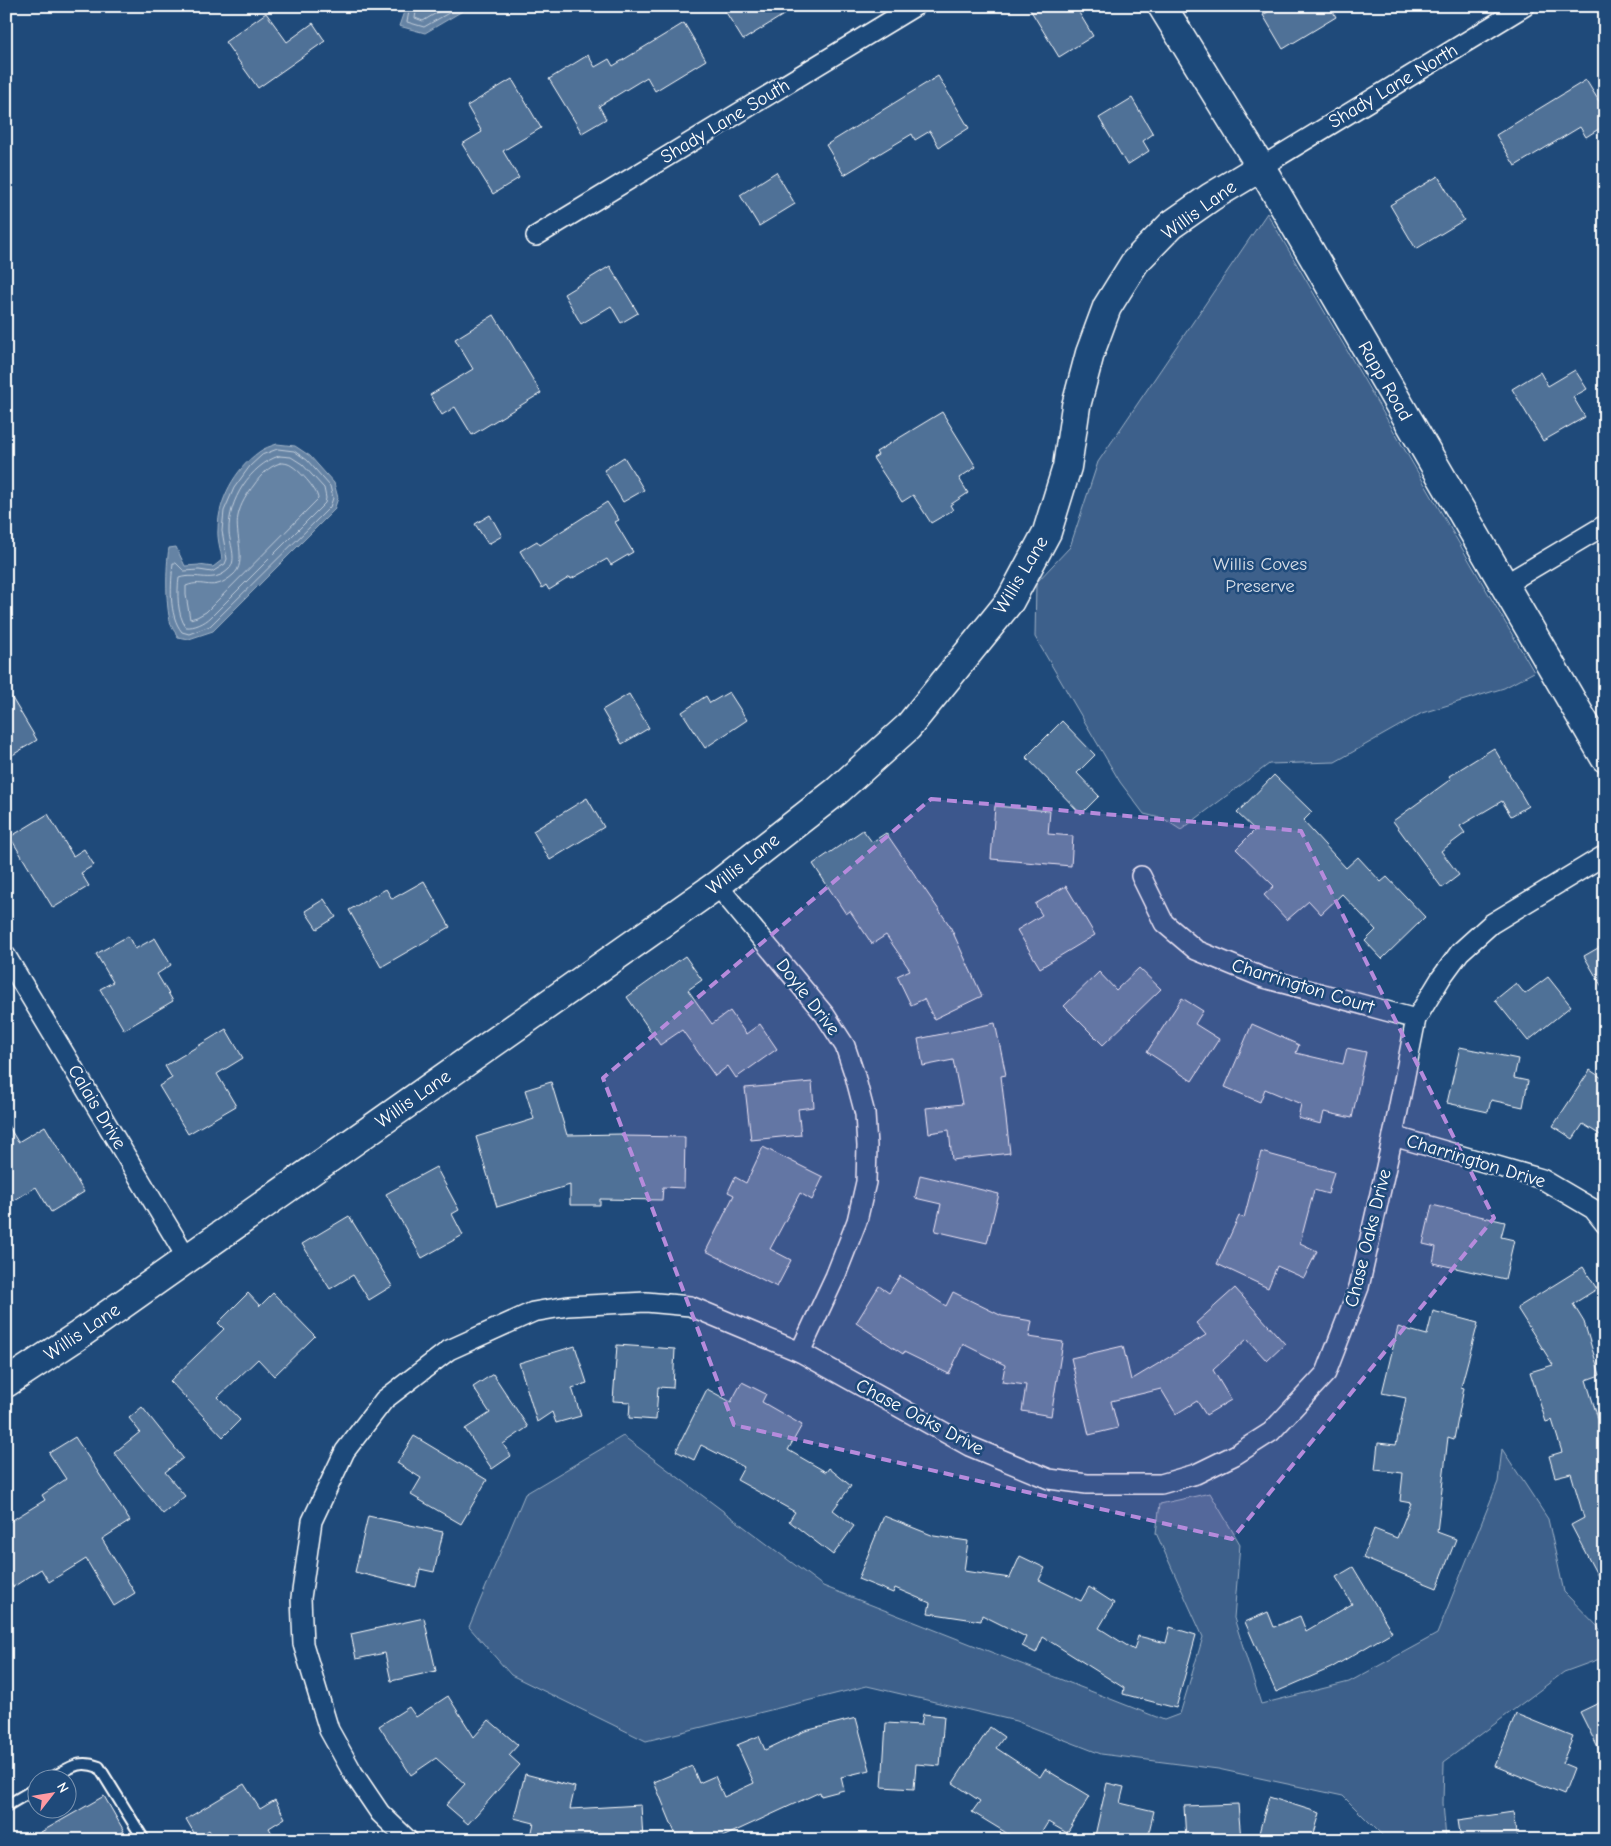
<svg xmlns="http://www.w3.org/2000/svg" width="1611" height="1846" font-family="'Comic Neue',sans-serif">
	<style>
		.green { fill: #3c618b; stroke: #9eb0c5 }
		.water { fill: #6583a4; stroke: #a3b5c8 }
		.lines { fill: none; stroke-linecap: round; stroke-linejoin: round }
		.shore { stroke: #c1cddb; stroke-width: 1 }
		.building { fill: #507197; stroke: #fff }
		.lane-casing { stroke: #fff; stroke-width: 14 }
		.street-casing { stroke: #fff; stroke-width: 22 }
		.secondary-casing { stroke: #fff; stroke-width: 31 }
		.lane { stroke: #1f4a7a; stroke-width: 10 }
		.street { stroke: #1f4a7a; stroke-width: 19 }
		.secondary { stroke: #1f4a7a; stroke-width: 28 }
		.marked { fill: #b68bdc; fill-opacity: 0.2; stroke: #b68bdc; stroke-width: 4; stroke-dasharray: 10 6; stroke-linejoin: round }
		.labels { text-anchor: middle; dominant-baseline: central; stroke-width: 5; stroke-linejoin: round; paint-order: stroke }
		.street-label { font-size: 19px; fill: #fff; stroke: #1f4a7a }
		.park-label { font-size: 19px; fill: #d8dfe8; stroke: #1f4a7a }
	</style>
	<rect width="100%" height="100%" fill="#1f4a7a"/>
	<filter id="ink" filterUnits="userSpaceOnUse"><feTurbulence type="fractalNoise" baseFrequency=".02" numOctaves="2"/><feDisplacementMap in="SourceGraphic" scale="10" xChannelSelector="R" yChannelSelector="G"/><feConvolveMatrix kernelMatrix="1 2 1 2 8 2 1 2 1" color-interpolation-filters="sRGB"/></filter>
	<g filter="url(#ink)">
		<g class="green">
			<polygon points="1267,213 1534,672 1504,688 1422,713 1335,762 1269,764 1181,830 1164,819 1144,814 1120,782 1035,637 1036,583 1070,547 1098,462"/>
			<polygon points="623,1436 823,1586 1164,1720 1180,1714 1203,1637 1156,1533 1160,1504 1210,1493 1240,1544 1234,1618 1261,1704 1349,1682 1437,1634 1498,1482 1502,1449 1548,1519 1564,1592 1605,1634 1605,1657 1564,1672 1444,1762 1443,1803 1446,1840 1387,1840 1343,1796 1218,1769 1101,1754 1016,1721 867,1686 646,1741 511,1675 469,1627 525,1494"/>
		</g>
		<g class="water">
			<polygon points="406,6 471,6 425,33 399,26"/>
			<path d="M277 444 295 446 310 456 334 483 338 498 334 510 213 631 189 639 178 637C176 633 173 630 172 627 165 611 166 565 169 548L176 547 185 566 199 565 213 567 222 560C221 550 217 540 218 529 218 501 235 469 259 452 264 448 271 446 277 444Z"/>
		</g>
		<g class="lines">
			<g class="shore">
				<polyline points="410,6 407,22 424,27 461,6"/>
				<polyline points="417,6 415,18 423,21 448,6"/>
				<path d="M278 449 294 451 307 460 330 486 333 498 330 507 210 626 189 634 182 632C168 615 171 584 173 563H176L184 571 199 570 212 572 225 564 227 559 222 531 224 511 234 488 250 466 262 455Z"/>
				<path d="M279 456 291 457 302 464 324 488 326 498 325 503 211 617C205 623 194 628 186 627 177 615 177 592 179 578 197 572 213 585 229 569 238 560 229 542 229 531 228 501 250 465 279 456Z"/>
				<path d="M280 463C283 463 285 463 288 464 297 467 318 490 318 499L206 612 197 617 190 619 186 595V586C205 578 211 594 233 575 248 563 234 534 238 516 240 505 247 494 254 485 261 475 268 467 280 463Z"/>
			</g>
		</g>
		<g class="building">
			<polygon points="722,6 798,6 743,40"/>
			<polygon points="1028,6 1075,6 1093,36 1059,57"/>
			<polygon points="1277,6 1330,6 1336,17 1283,49 1263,15"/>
			<polygon points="266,13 287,42 313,23 325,41 258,88 225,42"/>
			<polygon points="684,23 706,60 655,91 647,77 599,106 606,119 582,133 549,79 588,55 595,67 609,59 613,66"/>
			<polygon points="938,76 969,128 939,147 930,131 915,140 912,134 844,175 826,145"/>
			<polygon points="512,79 541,128 503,151 519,178 493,194 462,144 482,132 467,106"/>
			<polygon points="1586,80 1605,111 1605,125 1586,137 1580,127 1515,166 1496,135"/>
			<polygon points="1132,98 1153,134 1143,141 1149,151 1127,165 1099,118"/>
			<polygon points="776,172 795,204 759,226 740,195"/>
			<polygon points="1438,176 1464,220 1416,249 1390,205"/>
			<polygon points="610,266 638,313 621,323 611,306 581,324 564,294"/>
			<polygon points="494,315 541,393 472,435 455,407 442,415 430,395 473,369 455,339"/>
			<polygon points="1575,370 1587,389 1573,397 1585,417 1543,441 1512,389 1540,372 1548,386"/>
			<polygon points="942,412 976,467 959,478 968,493 950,505 953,510 931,523 913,495 902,502 873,458 878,455 876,452"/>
			<polygon points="624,457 644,490 623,502 604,470"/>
			<polygon points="607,502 619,520 615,522 633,552 611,565 607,559 571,579 570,577 549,590 546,585 542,588 520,551 537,541 540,545"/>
			<polygon points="490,515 502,536 488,544 475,524"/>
			<polygon points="6,688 37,740 6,759"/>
			<polygon points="729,692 747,720 705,748 682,712 706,696 710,703"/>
			<polygon points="629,694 649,728 622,744 602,710"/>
			<polygon points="1062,721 1095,755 1077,773 1099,796 1081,814 1026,757"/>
			<polygon points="1494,748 1528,806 1511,816 1502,801 1460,826 1465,833 1441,851 1459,875 1442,888 1393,821 1451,779 1449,776"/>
			<polygon points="1274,775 1312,812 1303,821 1346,868 1358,857 1381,882 1387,877 1425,917 1382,959 1365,941 1376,930 1342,894 1321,914 1309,901 1287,920 1264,895 1274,886 1236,849 1255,830 1237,813"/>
			<polygon points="587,798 604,827 550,860 533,831"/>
			<polygon points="995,806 1050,811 1048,834 1073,836 1071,866 991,859"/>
			<polygon points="48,814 73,856 84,849 94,865 81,873 89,886 53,908 10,837"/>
			<polygon points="863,830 872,842 886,833 950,926 982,996 934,1019 924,999 911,1005 897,976 910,970 886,935 872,944 850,911 846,914 813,864"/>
			<polygon points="424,881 450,927 381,967 349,910 386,889 392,899"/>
			<polygon points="1066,886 1095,935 1040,968 1017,930 1042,915 1035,904"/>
			<polygon points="324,899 336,917 317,929 305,911"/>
			<polygon points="128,936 135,949 155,938 171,965 157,974 173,1001 124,1030 100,989 113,982 96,954"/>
			<polygon points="1605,944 1605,992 1584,956"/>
			<polygon points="685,956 702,980 688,990 712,1024 730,1011 746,1034 760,1024 777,1049 736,1078 728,1066 715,1076 682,1030 660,1045 627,997"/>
			<polygon points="1139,968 1161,989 1103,1045 1064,1006 1099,972 1116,990"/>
			<polygon points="1548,977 1571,1006 1528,1041 1495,1000 1516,983 1525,994"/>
			<polygon points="1182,998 1203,1011 1195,1024 1219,1039 1192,1081 1147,1052"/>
			<polygon points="995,1023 1006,1075 1001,1076 1010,1153 952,1160 949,1130 929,1133 926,1108 962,1104 953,1060 923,1066 918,1039"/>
			<polygon points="1252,1024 1299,1045 1296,1053 1343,1064 1347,1048 1366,1052 1352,1118 1324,1112 1321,1124 1298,1118 1301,1104 1265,1089 1260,1102 1225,1087"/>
			<polygon points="226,1029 243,1058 217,1074 236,1106 188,1134 159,1086 172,1078 165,1066"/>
			<polygon points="1460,1047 1518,1059 1514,1078 1528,1081 1523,1107 1491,1100 1488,1112 1447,1103"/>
			<polygon points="1590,1070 1605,1080 1605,1138 1583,1124 1573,1139 1553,1126"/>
			<polygon points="551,1082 567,1135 622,1134 622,1136 685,1137 684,1188 663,1187 662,1200 600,1199 600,1205 570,1205 570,1185 497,1207 476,1137 534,1119 525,1090"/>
			<polygon points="812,1082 814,1107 798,1109 801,1135 751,1140 745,1088"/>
			<polygon points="6,1122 18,1142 45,1126 84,1192 51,1212 36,1187 13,1201 6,1190"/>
			<polygon points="763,1147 823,1177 812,1200 800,1193 770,1249 791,1260 777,1287 706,1251 734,1195 728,1192 735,1177 746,1183"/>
			<polygon points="1261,1152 1334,1172 1328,1194 1314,1190 1300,1243 1317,1251 1304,1278 1277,1266 1268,1288 1217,1264 1239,1216 1244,1218"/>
			<polygon points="436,1167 459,1210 452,1214 463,1235 422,1258 386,1194"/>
			<polygon points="920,1175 999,1194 987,1243 935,1231 941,1204 915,1198"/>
			<polygon points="1432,1205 1505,1222 1501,1237 1514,1240 1505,1279 1433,1263 1436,1247 1423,1244"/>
			<polygon points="349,1216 392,1286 369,1300 353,1275 330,1289 302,1244"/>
			<polygon points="1583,1267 1597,1289 1573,1304 1584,1322 1600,1375 1586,1380 1600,1425 1605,1423 1605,1590 1571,1525 1584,1518 1571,1473 1555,1477 1549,1456 1562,1452 1552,1420 1546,1422 1530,1372 1553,1365 1517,1308"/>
			<polygon points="900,1276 946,1306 953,1292 1002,1316 1032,1321 1029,1337 1063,1342 1051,1416 1022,1411 1026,1385 1002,1382 1005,1365 963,1344 949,1374 904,1352 903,1354 856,1323 879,1286 889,1293"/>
			<polygon points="1235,1288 1285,1344 1267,1361 1247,1339 1213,1370 1231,1400 1206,1415 1197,1401 1176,1414 1161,1389 1111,1401 1118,1428 1089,1435 1071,1358 1123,1346 1131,1380 1206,1335 1196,1323"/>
			<polygon points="248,1293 260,1306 273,1293 315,1336 274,1376 258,1359 218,1397 240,1420 223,1437 170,1381 224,1329 218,1323"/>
			<polygon points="1433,1311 1478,1323 1461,1387 1464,1388 1454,1439 1448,1437 1437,1532 1456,1539 1437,1588 1363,1558 1374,1529 1397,1538 1411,1503 1400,1501 1403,1473 1375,1470 1378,1443 1396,1445 1406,1398 1382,1393 1398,1327 1427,1335"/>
			<polygon points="617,1345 675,1349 673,1388 658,1387 656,1420 629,1418 630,1402 613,1401"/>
			<polygon points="575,1346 587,1383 572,1388 581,1416 556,1423 552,1412 537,1422 519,1363"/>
			<polygon points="493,1374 528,1427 503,1444 511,1456 492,1469 465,1429 490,1413 473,1387"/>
			<polygon points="742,1382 766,1394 762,1402 802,1425 788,1450 826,1472 829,1468 851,1486 833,1510 854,1526 833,1555 789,1521 795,1512 737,1480 744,1467 701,1445 694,1460 676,1451 707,1389 731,1402"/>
			<polygon points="142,1407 183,1458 165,1472 185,1496 163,1514 114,1453 140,1432 129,1418"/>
			<polygon points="414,1436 487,1480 461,1524 411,1495 421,1478 397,1463"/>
			<polygon points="75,1437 130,1521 102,1539 135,1593 114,1606 86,1559 49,1582 41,1569 13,1587 6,1576 6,1524 45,1500 42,1495 66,1479 49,1453"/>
			<polygon points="368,1516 443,1532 434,1572 420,1569 416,1587 355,1572"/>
			<polygon points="884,1516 934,1536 968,1541 964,1571 1010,1578 1020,1556 1045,1568 1039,1580 1081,1601 1089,1587 1114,1603 1099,1628 1134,1650 1138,1636 1166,1643 1170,1627 1196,1635 1176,1708 1123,1694 1124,1688 1043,1637 1036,1653 1022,1646 1026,1637 982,1615 981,1621 928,1613 930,1603 895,1588 893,1593 858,1579"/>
			<polygon points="1353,1567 1392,1632 1331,1668 1276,1692 1245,1622 1268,1612 1274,1627 1300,1616 1306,1631 1352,1604 1336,1577"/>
			<polygon points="424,1618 436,1671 391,1681 385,1653 356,1659 351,1634"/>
			<polygon points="448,1696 474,1737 489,1720 518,1745 509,1755 520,1765 468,1824 446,1805 465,1784 436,1758 411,1775 379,1726 409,1707 416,1717"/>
			<polygon points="1605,1700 1605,1762 1580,1712"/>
			<polygon points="923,1714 944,1716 940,1766 916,1764 914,1789 882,1787 886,1723 921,1725"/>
			<polygon points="1516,1714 1573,1737 1562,1763 1574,1768 1564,1794 1495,1766"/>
			<polygon points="856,1718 870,1770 841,1777 844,1790 821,1796 820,1792 716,1840 678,1840 654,1782 692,1766 699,1783 715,1776 724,1797 754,1783 737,1745 759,1736 765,1750 805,1731"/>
			<polygon points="990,1727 1004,1737 996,1748 1040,1777 1045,1769 1090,1796 1067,1833 1048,1822 1037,1840 1018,1840 972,1812 980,1801 953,1783"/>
			<polygon points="525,1774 575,1787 570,1809 641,1805 643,1840 530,1840 534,1823 514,1818"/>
			<polygon points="1107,1783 1124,1787 1120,1803 1154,1811 1147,1840 1094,1840"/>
			<polygon points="244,1784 260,1809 275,1800 285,1818 269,1828 276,1840 215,1840 209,1830 197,1838 186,1819"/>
			<polygon points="104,1796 124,1831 118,1835 121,1840 27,1840"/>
			<polygon points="1269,1797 1320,1813 1312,1840 1257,1840"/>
			<polygon points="1238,1804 1241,1840 1186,1840 1184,1806"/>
			<polygon points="1513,1812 1517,1840 1461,1840 1458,1820"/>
		</g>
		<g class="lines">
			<g class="lane-casing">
				<g id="lane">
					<path d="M52 1778C70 1768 78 1759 99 1767L144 1840"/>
					<polyline points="6,1806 38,1787"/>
				</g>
			</g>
			<g class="street-casing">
				<g id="street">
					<polyline points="1261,167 1525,6"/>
					<polyline points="536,236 915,6"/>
					<polyline points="1504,585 1605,525"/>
					<polyline points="1141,876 1164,923 1196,950 1264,978 1416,1019"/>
					<polyline points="717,885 825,1015 845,1046 855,1076 865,1114 867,1146 866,1182 857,1221 835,1277 800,1352"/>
					<polyline points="6,956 187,1258"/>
					<polyline points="1393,1136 1542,1179 1593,1209 1605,1224"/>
					<polyline points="408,1840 380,1813 353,1773 329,1730 303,1644 301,1598 312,1521 345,1451 384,1400 449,1350 533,1312 568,1306 646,1302 690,1306 800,1352 969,1446 1049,1479 1087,1484 1161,1484 1196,1474 1235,1455 1271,1432 1326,1373 1359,1287 1393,1136 1416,1019 1441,978 1460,952 1491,924 1605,855"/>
				</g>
			</g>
			<g class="secondary-casing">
				<g id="secondary">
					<polyline points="1162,6 1261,167 1605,758"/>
					<polyline points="6,1383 79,1335 717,885 837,791 908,727 1010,601 1047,532 1067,467 1076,406 1090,353 1107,307 1135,262 1171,225 1211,197 1261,167"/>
				</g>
			</g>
			<use href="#lane" class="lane"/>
			<use href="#street" class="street"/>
			<use href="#secondary" class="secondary"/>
		</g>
	</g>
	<path class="marked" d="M931 799 1301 831 1494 1218 1232 1539 734 1425 603 1078Z"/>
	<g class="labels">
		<g class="street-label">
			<text transform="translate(1393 86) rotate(-31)">Shady Lane North</text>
			<text transform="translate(725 121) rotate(-31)">Shady Lane South</text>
			<text transform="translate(1199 210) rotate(-36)">Willis Lane</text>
			<text transform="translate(1385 381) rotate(60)">Rapp Road</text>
			<text transform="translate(1021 575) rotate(-59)">Willis Lane</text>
			<text transform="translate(743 864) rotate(-38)">Willis Lane</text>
			<text transform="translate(1303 986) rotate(17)">Charrington Court</text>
			<text transform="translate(808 997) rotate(52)">Doyle Drive</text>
			<text transform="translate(413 1099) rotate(-35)">Willis Lane</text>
			<text transform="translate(97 1107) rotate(59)">Calais Drive</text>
			<text transform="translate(1476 1161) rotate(17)">Charrington Drive</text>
			<text transform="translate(1368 1238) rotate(-76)">Chase Oaks Drive</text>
			<text transform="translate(82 1332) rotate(-34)">Willis Lane</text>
			<text transform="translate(920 1417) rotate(28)">Chase Oaks Drive</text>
		</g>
		<g class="park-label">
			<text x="1260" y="564">Willis Coves<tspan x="1260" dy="22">Preserve</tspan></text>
		</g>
	</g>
	<rect width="1611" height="1846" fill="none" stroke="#1f4a7a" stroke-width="25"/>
	<rect x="12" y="12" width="1586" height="1821" fill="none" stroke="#fff" stroke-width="2" filter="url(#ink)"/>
	<g transform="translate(52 1794) rotate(59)"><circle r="24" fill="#1f4a7a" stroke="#7992af"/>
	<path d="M0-4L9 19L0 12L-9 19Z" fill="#ff9aa2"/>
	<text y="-8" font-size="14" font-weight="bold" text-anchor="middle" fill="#ffffff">N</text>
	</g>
</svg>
